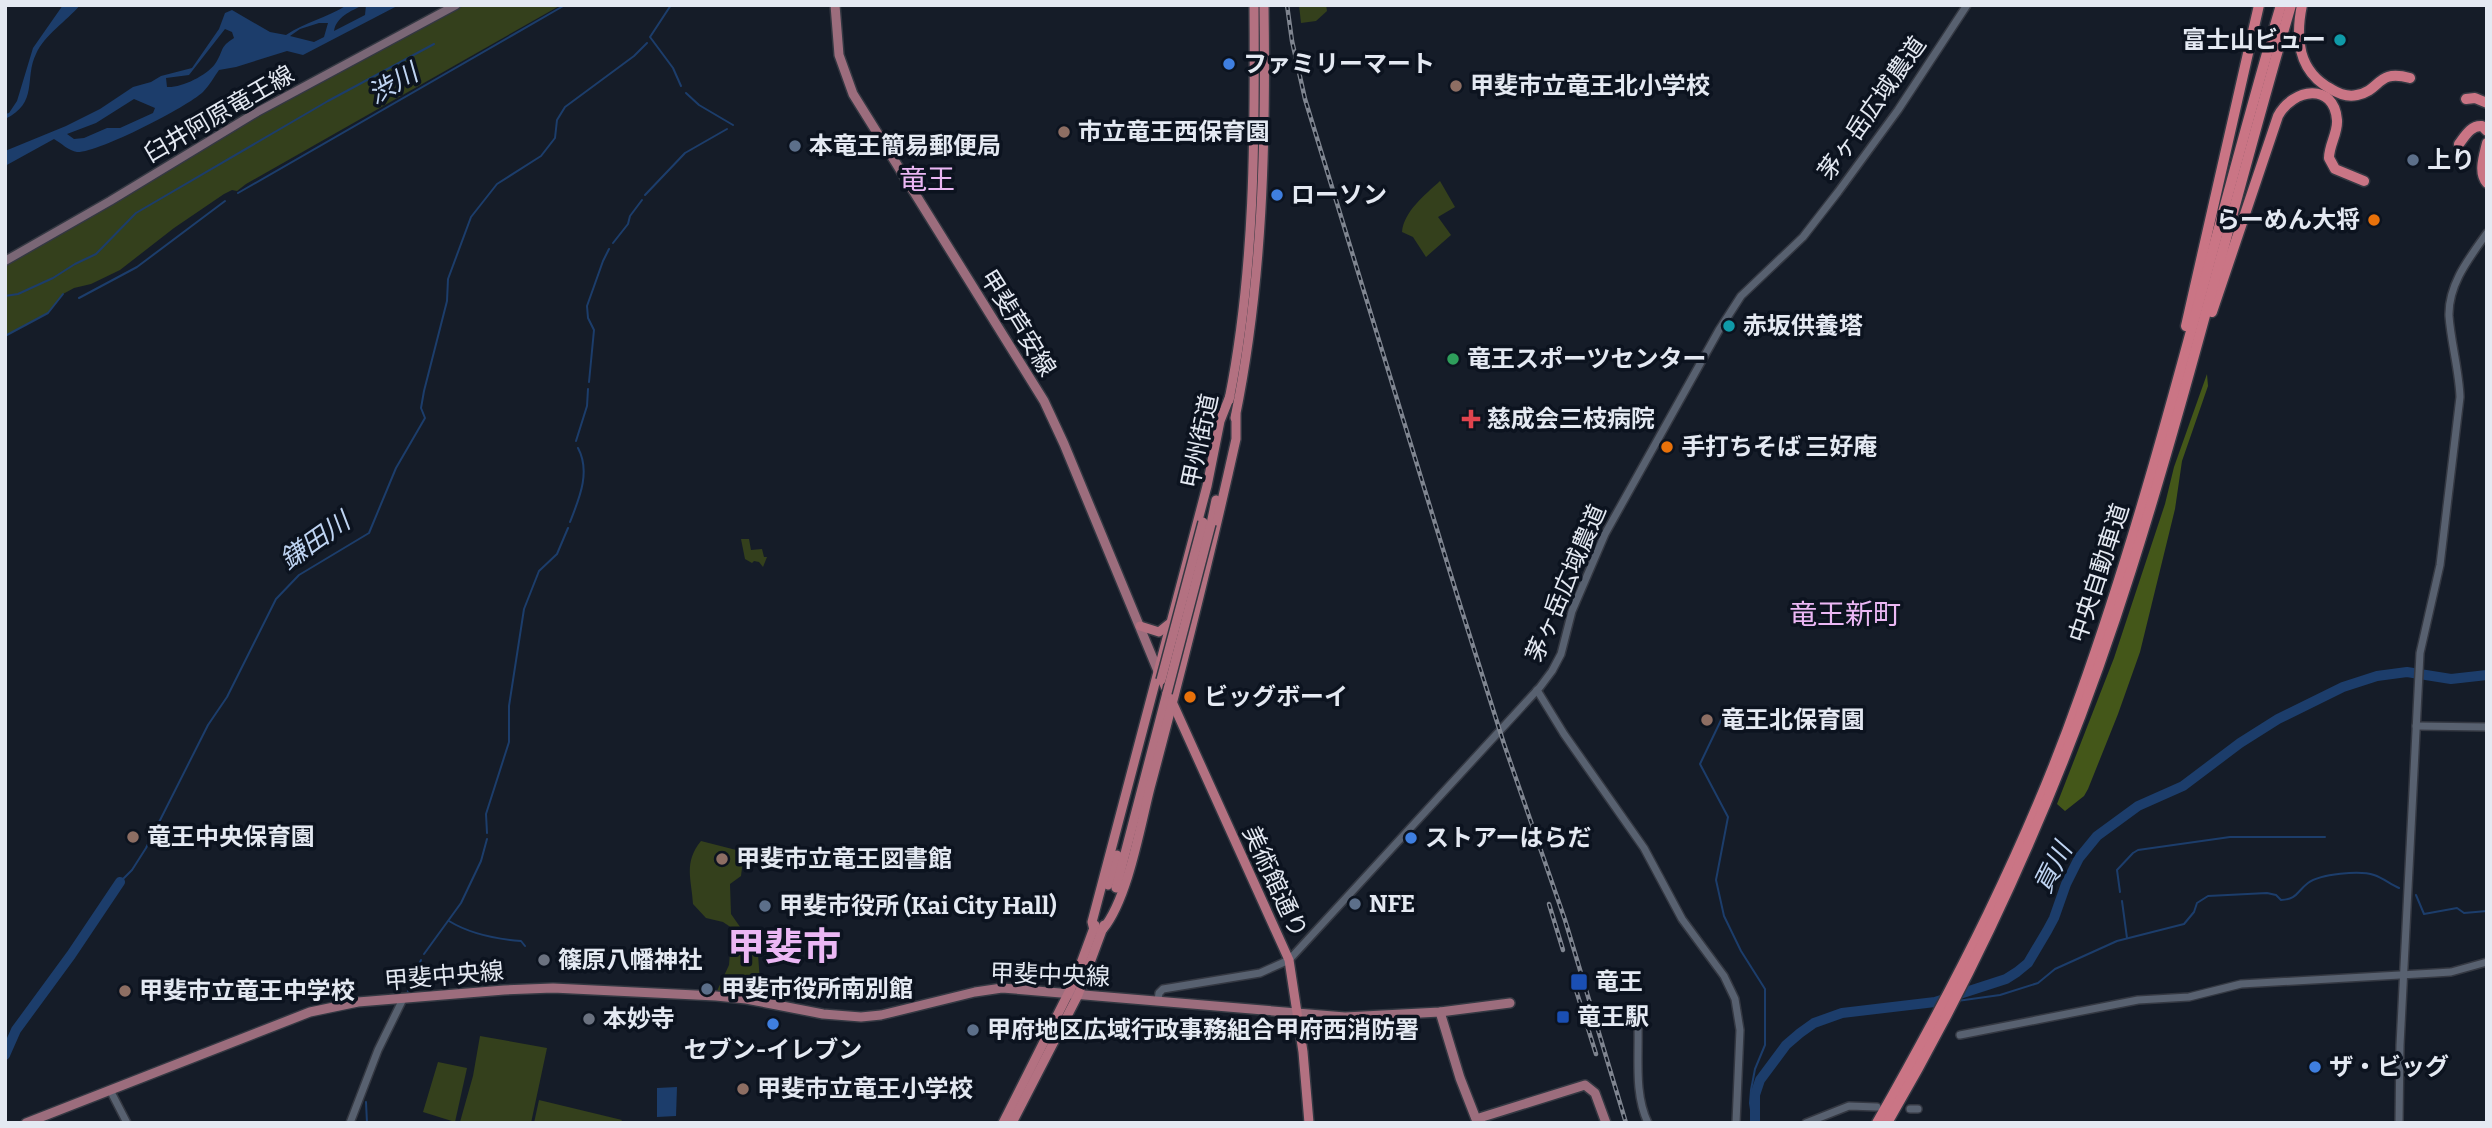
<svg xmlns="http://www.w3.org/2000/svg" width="2492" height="1128" font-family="Bitter,'Noto Sans JP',serif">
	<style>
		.green { fill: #34401c }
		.forest { fill: #445719 }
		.water { fill: #1c3d6b; fill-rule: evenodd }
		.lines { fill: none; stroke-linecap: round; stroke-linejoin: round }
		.stream { stroke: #1c3d6b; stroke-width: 2 }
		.river { stroke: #1c3d6b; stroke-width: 10 }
		.tertiary-casing { stroke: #343842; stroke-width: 10 }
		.secondary-casing { stroke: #343842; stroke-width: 11 }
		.primary-casing { stroke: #343842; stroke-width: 12 }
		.trunk-casing { stroke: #343842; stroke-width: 12 }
		.motorway-casing { stroke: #343842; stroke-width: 13 }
		.tertiary { stroke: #586170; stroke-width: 7 }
		.secondary { stroke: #7a6776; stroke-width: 8 }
		.primary { stroke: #9c6d7d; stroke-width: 9 }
		.trunk { stroke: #b37181; stroke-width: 9 }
		.motorway { stroke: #ca7585; stroke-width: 10 }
		.rail-casing { stroke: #7f8590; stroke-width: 4.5 }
		.rail { stroke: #0c131f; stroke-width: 2; stroke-dasharray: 5; stroke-linecap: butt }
		.trunk-bridge-casing { stroke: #343842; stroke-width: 12; stroke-linecap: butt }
		.trunk-bridge { stroke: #b37181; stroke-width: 9 }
		.culture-dot { fill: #0f9aa8; stroke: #0c131f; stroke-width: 2.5 }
		.shop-dot { fill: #3f7fe0; stroke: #0c131f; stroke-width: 2.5 }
		.education-dot { fill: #8d6e63; stroke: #0c131f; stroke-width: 2.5 }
		.service-dot { fill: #5c6f8a; stroke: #0c131f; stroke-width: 2.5 }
		.food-dot { fill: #e8710a; stroke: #0c131f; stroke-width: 2.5 }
		.leisure-dot { fill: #2e9e5b; stroke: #0c131f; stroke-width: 2.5 }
		.health-dot { fill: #e0444e; stroke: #0c131f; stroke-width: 2.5 }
		.worship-dot { fill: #6b7280; stroke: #0c131f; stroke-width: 2.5 }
		.transit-dot { fill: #1a4fb4; stroke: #0c131f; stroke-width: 2.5 }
		.labels { text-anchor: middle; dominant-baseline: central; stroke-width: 7; stroke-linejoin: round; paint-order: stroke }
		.poi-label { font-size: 24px; font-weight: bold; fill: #e4e9f2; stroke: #0c131f; text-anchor: start }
		.street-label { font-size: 24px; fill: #e4e9f2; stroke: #0c131f }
		.water-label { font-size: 26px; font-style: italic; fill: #bfd4f2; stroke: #0c131f }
		.quarter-label { font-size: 28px; fill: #ebb7f4; stroke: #0c131f }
		.town-label { font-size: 38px; font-weight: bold; fill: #ebb7f4; stroke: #0c131f }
	</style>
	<rect width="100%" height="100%" fill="#151c28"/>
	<g class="green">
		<polygon points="465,5 561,5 246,184 237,191 232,190 224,194 174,228 120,270 91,284 74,288 63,294 48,313 5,336 5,264 104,210 252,119"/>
		<polygon points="1299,5 1326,5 1327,11 1316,21 1301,23"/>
		<path d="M1440 181 1455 207 1438 217 1451 235 1426 257 1413 237 1402 232C1404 211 1425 195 1440 181Z"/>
		<polygon points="741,539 749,539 751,550 762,549 764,557 767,557 763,567 759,562 754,561 752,563 745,559"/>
		<path d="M701 841 744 852 741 876 730 884 731 914 745 934 750 935 757 941 761 995 717 991 729 965 732 928 723 922 706 918 693 904C692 880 683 863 701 841Z"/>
		<polygon points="480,1036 547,1048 531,1123 460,1122 473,1076"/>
		<polygon points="438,1062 467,1068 455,1122 423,1112"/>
		<polygon points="539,1100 622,1120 620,1123 534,1123"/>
	</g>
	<polygon class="forest" points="2207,374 2208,386 2182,461 2175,509 2140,652 2118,714 2088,789 2084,796 2065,811 2057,804 2114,658 2165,504 2174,467"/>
	<g class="water">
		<path d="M63 5H80C66 22 45 34 36 54 24 78 39 103 5 119V114L9 113 17 101 33 48Z"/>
		<path d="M347 5H363C351 11 336 17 334 31L365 15 366 5H399L303 55 287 51 236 67 219 70C214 77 209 86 203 92 187 107 98 153 77 152 69 151 61 143 54 139L5 166V151L66 126 100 109 133 87 151 82 161 76 192 68 219 29 225 13 232 10 270 32 286 35C305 22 327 18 347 5ZM319 23H328L324 37 314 42 290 36 300 29ZM225 29 232 32 234 38C219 47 224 51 215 64 206 76 181 88 167 87L166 78 189 75ZM134 99 155 108 153 113 120 128H107L84 138 74 139 67 134 96 123Z"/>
		<polygon points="677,1087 676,1116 657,1117 657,1088"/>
	</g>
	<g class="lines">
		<g class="stream">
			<polyline points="671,5 650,37 673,68 681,86"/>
			<polyline points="686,93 699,105 733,125"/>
			<polyline points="238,193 565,5"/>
			<polyline points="645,195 685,153 727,129"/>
			<polyline points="613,243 628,224 630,216 642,200"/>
			<polyline points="5,296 18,294 53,278 75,264 96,254 136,213 328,101 434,44"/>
			<polyline points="79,298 137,267 225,201"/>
			<polyline points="5,336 48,313 63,294"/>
			<polyline points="589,382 594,330 588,318 587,306 603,261 609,249"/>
			<polyline points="576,441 587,406 588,389"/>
			<path d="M570 522C579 499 591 472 578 448"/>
			<polyline points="1722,718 1700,764 1728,817 1716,880 1724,916 1741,951 1765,989 1765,1045 1755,1069 1751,1090 1750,1103 1753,1123"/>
			<polyline points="487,833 486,814 509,742 509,706 524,609 539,571 557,554 568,528"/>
			<polyline points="120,882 132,870 146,848 208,725 227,697 276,599 299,575 369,533 396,468 425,418 421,408 424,391 447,301 448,279 471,217 497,184 541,156 555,138 557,120 565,107 634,56 647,43"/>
			<polyline points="2120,892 2117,870 2133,853 2138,850 2230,837 2325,837"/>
			<polyline points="2416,895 2424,914 2457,908 2464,913 2487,911"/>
			<polyline points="2122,901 2127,938"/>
			<path d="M449 921C470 934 496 939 521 941L525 946"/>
			<polyline points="424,954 461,903 481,861 487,839"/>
			<polyline points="407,994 421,960"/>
			<path d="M1957 1001 2000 995 2038 983 2055 969 2117 941 2184 924 2194 912 2197 903 2208 896 2267 893 2276 895 2281 900C2298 899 2296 892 2308 883 2320 874 2360 870 2374 875 2383 878 2390 884 2399 888"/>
			<polyline points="366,1102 367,1123"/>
		</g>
		<g class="river">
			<polyline points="5,1055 16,1030 71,955 120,882"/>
			<polyline points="1755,1123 1755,1095 1760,1080 1786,1045 1800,1033 1814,1023 1842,1013 1935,1002 2006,979 2017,972 2028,963 2047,931 2054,918 2066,884 2079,858 2097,836 2138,806 2183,786 2240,743 2278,719 2343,687 2377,676 2407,672 2451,679 2487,675"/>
		</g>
		<g class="tertiary-casing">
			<g id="tertiary">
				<polyline points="1537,690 1564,734 1644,848 1682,919 1724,976 1735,999 1740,1030 1736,1123"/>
				<polyline points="2416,726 2487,727"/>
				<polyline points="1158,1001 1159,993 1163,989 1260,973 1289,960 1540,687 1552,671 1561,654 1572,611 1605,534 1719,330 1741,296 1803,237 1838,192 1898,110 1967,5"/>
				<path d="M1638 1026C1639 1058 1634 1094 1648 1123"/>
				<polyline points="1960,1035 2138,1000 2189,997 2241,984 2435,973 2451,972 2487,962"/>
				<polyline points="110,1090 127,1123"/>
				<polyline points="1910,1109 1918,1109"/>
				<polyline points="350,1123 378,1050 403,999"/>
				<polyline points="1806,1123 1849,1106 1877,1107"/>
				<path d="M2399 1123 2400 1045 2420 653 2440 565 2460 397C2459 370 2451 343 2449 316 2448 284 2470 257 2487 233"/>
			</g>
		</g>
		<g class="secondary-casing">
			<polyline id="secondary" points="5,261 110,201 257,112 456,5"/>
		</g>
		<g class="primary-casing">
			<g id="primary">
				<polyline points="835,5 839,55 853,94 1044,401 1064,444 1158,671"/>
				<polyline points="1440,1012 1460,1078 1476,1119 1585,1085 1595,1093 1606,1123"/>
				<polyline points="26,1123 310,1012 358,1002 504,990 553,988 716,996 746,999 823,1014 861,1017 881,1015 975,992 1002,988 1345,1017 1440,1012 1510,1003"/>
			</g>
		</g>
		<g class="trunk-casing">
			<g id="trunk">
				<path d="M1229 400C1255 270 1255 137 1254 5"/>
				<path d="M1235 418C1263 282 1266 143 1264 5"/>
				<polyline points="1211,524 1216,500"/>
				<polyline points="1140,626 1159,632 1169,624"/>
				<polyline points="1159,673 1289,960 1303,1052 1309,1123"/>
				<polyline points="1108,885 1117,855"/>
				<polyline points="1116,888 1167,693"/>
				<path d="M1103 929C1128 898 1140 827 1150 788 1181 672 1210 556 1236 439V415"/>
				<polyline points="1094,930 1092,922 1207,486 1220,421 1230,396"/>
				<polyline points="1003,1123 1074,982 1095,925"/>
				<polyline points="1012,1123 1078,995 1104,925"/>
			</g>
		</g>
		<g class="motorway-casing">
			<g id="motorway">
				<path d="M2302 5C2295 39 2298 71 2331 89 2339 94 2348 97 2357 95 2382 90 2376 69 2410 78"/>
				<polyline points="2466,99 2475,98 2487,103"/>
				<path d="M2487 143C2484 156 2478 173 2487 183"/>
				<path d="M2459 144C2465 136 2471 125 2482 126L2487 131"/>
				<path d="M2212 312 2278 116C2293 88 2334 82 2337 120 2338 133 2329 145 2329 158L2335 169 2364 181"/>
				<polyline points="2186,326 2259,5"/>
				<path d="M1877 1123C1955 986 2028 844 2080 696 2161 470 2213 235 2281 5"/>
				<path d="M1887 1123C1989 948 2070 763 2131 570 2190 384 2236 193 2291 5"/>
			</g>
		</g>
		<use href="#tertiary" class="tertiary"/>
		<use href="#secondary" class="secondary"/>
		<use href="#primary" class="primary"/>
		<use href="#trunk" class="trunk"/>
		<use href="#motorway" class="motorway"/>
		<g class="rail-casing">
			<g id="rail">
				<polyline points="1287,5 1292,41 1305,99 1461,608 1504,744 1565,920 1626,1123"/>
				<polyline points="1549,904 1563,950"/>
				<polyline points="1576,990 1596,1054"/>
			</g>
		</g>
		<use href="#rail" class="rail"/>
		<g class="trunk-bridge-casing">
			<g id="trunk-bridge">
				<polyline points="1161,680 1203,522"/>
				<polyline points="1167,693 1211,524"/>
			</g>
		</g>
		<use href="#trunk-bridge" class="trunk-bridge"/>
	</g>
	<g class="culture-dot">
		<circle cx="2340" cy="40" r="7"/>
		<circle cx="1729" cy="326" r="7"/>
	</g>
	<g class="shop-dot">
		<circle cx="1229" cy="64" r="7"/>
		<circle cx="1277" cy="195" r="7"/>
		<circle cx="1411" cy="838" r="7"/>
		<circle cx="773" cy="1024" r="7"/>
		<circle cx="2315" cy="1067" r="7"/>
	</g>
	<g class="education-dot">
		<circle cx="1456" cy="86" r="7"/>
		<circle cx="1064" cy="132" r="7"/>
		<circle cx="1707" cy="720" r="7"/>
		<circle cx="133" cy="837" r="7"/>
		<circle cx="722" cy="859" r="7"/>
		<circle cx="125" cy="991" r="7"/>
		<circle cx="743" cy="1089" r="7"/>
	</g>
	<g class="service-dot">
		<circle cx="795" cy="146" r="7"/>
		<circle cx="2413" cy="160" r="7"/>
		<circle cx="1355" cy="904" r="7"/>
		<circle cx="765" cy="906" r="7"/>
		<circle cx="707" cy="989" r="7"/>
		<circle cx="973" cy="1030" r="7"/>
	</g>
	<g class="food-dot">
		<circle cx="2374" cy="220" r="7"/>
		<circle cx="1667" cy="447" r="7"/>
		<circle cx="1190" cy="697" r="7"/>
	</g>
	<circle class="leisure-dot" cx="1453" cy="359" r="7"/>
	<path class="health-dot" d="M1467.5 408.5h7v7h7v7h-7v7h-7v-7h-7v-7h7z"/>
	<g class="worship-dot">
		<circle cx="544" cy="960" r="7"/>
		<circle cx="589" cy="1019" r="7"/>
	</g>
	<g class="transit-dot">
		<rect x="1570" y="973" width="18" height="18" rx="3.5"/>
		<rect x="1556" y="1010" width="14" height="14" rx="3.5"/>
	</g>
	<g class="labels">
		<g class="poi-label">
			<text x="2326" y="40" text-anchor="end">富士山ビュー</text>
			<text x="1243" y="64">ファミリーマート</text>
			<text x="1470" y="86">甲斐市立竜王北小学校</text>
			<text x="1078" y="132">市立竜王西保育園</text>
			<text x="809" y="146">本竜王簡易郵便局</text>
			<text x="2427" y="160">上り</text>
			<text x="1291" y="195">ローソン</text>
			<text x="2360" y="220" text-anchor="end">らーめん大将</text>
			<text x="1743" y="326">赤坂供養塔</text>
			<text x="1467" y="359">竜王スポーツセンター</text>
			<text x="1487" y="419">慈成会三枝病院</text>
			<text x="1681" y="447">手打ちそば 三好庵</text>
			<text x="1204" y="697">ビッグボーイ</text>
			<text x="1721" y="720">竜王北保育園</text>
			<text x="147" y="837">竜王中央保育園</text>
			<text x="1425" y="838">ストアーはらだ</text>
			<text x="736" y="859">甲斐市立竜王図書館</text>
			<text x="1369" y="904">NFE</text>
			<text x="779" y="906">甲斐市役所 (Kai City Hall)</text>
			<text x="558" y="960">篠原八幡神社</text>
			<text x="1595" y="982">竜王</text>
			<text x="721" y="989">甲斐市役所南別館</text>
			<text x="139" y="991">甲斐市立竜王中学校</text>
			<text x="1577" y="1017">竜王駅</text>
			<text x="603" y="1019">本妙寺</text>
			<text x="987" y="1030">甲府地区広域行政事務組合甲府西消防署</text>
			<text x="773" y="1050" text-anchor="middle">セブン-イレブン</text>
			<text x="2329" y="1067">ザ・ビッグ</text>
			<text x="757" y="1089">甲斐市立竜王小学校</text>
		</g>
		<g class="street-label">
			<text transform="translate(1872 108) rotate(-55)">茅ヶ岳広域農道</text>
			<text transform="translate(219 114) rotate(-30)">臼井阿原竜王線</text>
			<text transform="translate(1018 323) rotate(58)">甲斐芦安線</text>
			<text transform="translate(1200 441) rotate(-78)">甲州街道</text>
			<text transform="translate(2099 573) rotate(-72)">中央自動車道</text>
			<text transform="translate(1566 583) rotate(-67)">茅ヶ岳広域農道</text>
			<text transform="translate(1275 882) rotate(65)">美術館通り</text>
			<text transform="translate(1050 975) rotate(2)">甲斐中央線</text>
			<text transform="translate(444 976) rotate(-5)">甲斐中央線</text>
		</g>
		<g class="water-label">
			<text transform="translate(393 84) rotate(-30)">渋川</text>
			<text transform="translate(315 541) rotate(-35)">鎌田川</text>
			<text transform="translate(2053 868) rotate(-63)">貢川</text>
		</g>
		<g class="quarter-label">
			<text x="927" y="179">竜王</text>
			<text x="1845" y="614">竜王新町</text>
		</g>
		<g class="town-label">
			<text x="784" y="947">甲斐市</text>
		</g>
	</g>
	<rect width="2492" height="1128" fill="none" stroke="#e4e9f2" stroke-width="14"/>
</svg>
